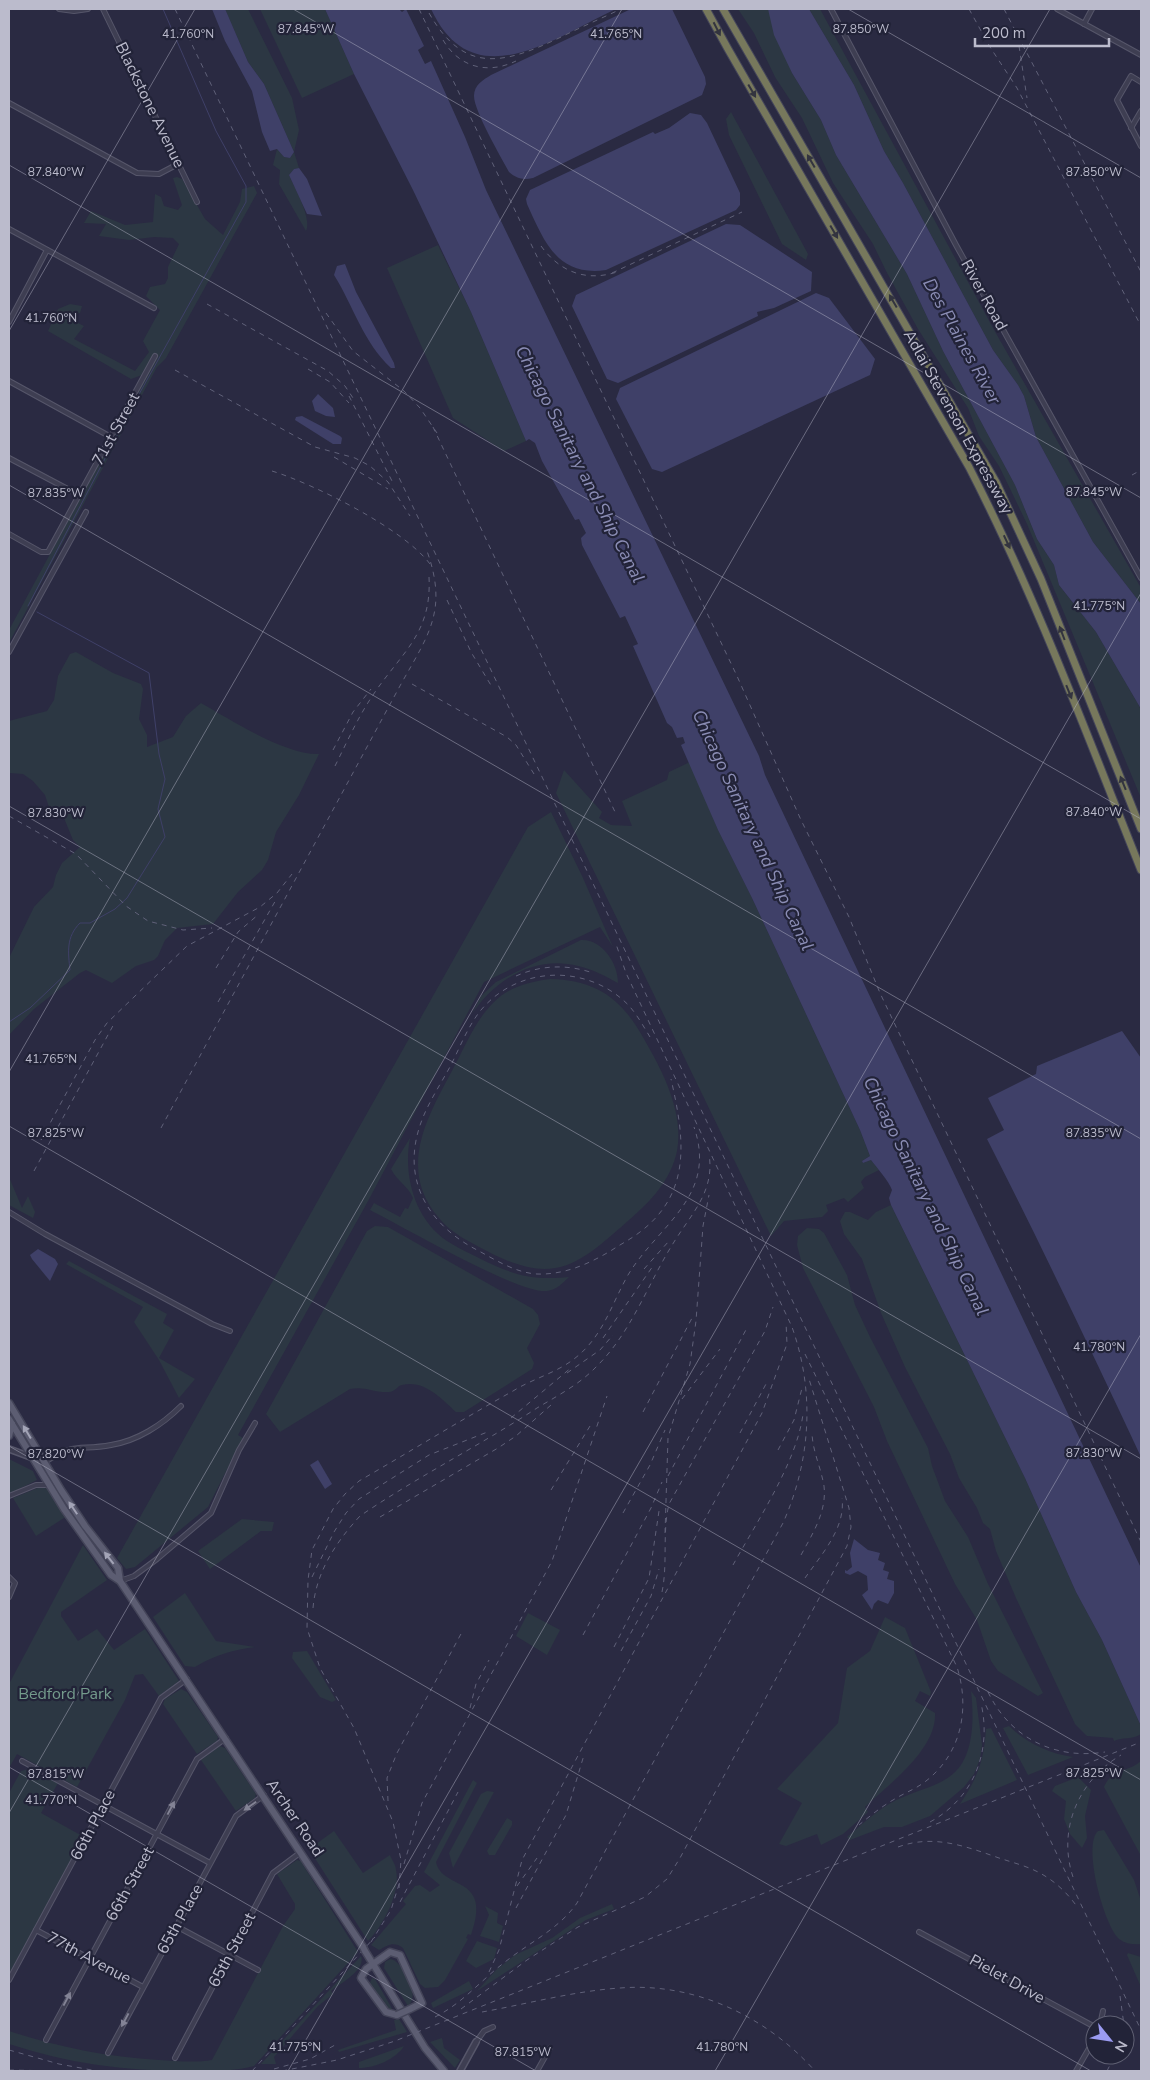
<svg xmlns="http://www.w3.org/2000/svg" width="1150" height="2080" font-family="'Nunito Sans',sans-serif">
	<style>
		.green { fill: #2c3743 }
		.water { fill: #3f4068 }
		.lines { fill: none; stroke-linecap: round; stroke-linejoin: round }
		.stream { stroke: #3f4068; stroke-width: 1 }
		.minor-casing { stroke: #56566a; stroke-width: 6 }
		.tertiary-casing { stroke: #56566a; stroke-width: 8 }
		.primary-casing { stroke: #444559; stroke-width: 9 }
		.motorway-casing { stroke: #45465a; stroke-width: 9 }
		.minor { stroke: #3e3e52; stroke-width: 4 }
		.tertiary { stroke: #3e3e52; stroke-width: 5 }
		.primary { stroke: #5c5d72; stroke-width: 6 }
		.motorway { stroke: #77785c; stroke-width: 7 }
		.rail { stroke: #606179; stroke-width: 1; stroke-dasharray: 5 5; stroke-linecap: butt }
		.primary-bridge-casing { stroke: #444559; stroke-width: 9; stroke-linecap: butt }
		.primary-bridge { stroke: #5c5d72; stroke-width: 6 }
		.oneway { fill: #33343f }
		.oneway2 { fill: #a3a4b6 }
		.oneway3 { fill: #838395 }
		.ticks { fill: none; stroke: #bbc; stroke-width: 1; stroke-opacity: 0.45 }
		.labels { text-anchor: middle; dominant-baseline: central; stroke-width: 4.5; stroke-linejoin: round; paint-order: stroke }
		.street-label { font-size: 16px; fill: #bbc; stroke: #222338 }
		.park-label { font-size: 16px; fill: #749b8c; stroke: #222338 }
		.water-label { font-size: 18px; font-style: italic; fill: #8b8db5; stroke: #222338 }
		.ticks-label { font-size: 12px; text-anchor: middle; fill: #bbc; stroke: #222338; stroke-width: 4.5; stroke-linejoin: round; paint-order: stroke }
	</style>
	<rect width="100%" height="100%" fill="#2a2a42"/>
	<g class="green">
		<path d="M225 9H248L292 98 299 130 294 152 299 168 294 169 289 175C295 189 312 218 306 231L279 184 280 170 273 165 277 149 284 157 290 158 294 152 264 84 248 62Z"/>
		<polygon points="260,9 325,9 354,74 302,98"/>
		<polygon points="738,9 768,9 792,73 821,120 836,155 907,274 943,351 1015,485 1037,539 1054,565 1059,585 1096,632 1141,709 1141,798 1027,524 999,466 979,436 968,408 918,329 886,271 873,244 833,183 802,118 775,77 754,33"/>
		<polygon points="809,9 820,9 993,328 1141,588 1141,604 1093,542 1036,437 1024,396 1018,385 993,350 903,183 884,151 854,85"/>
		<polygon points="731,112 808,254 806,260 782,244 729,135 726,119"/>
		<polygon points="177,177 182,179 205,219 223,235 240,202 242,189 254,186 257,193 166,358 157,367 9,643 9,630 144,380 142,375 131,379 48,331 58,309 70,304 82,306 80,313 72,315 70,319 84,326 74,339 135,371 149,352 143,341 160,310 146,296 150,287 165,284 168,278 168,267 179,244 173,238 154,237 129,240 99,236 106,224 84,223 91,211 125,225 153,222 155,194 161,197 164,206 178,210 182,205 173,178"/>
		<polygon points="438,245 471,312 526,441 504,451 453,418 387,268"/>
		<path d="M76 652 113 673 141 684 143 689 139 719 147 735V747L173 737 186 716 201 703C231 720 285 755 319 754L299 795 276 832 268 860 262 870 238 892 213 924 177 928 165 940 158 956 154 960 136 966 112 983 86 970 80 973 34 1009 9 1035V958L34 907 53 887 56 875 62 863 80 847 73 840 64 818 49 807 45 795 33 781 23 774 9 773V721L47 711 54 700 58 676 70 654Z"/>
		<polygon points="690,762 718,830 752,898 860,1130 870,1156 862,1161 863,1163 871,1160 879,1170 865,1177 861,1182 864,1188 848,1202 844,1198 826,1205 828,1211 822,1217 784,1221 771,1236 556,793 564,770 602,812 599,818 611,825 632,826 622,801 667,780 669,772"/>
		<polygon points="551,812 583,878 613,947 600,927 484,982 367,1203 238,1435 243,1438 208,1507 135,1567 126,1569 117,1558 528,827"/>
		<path d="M581 940C602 939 618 963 618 983 605 976 592 969 578 966 536 955 495 979 472 1014L481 996 496 982Z"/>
		<path d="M550 979C597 980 622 999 644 1039 663 1072 684 1112 677 1151 671 1180 651 1201 629 1220 578 1265 555 1287 487 1251 470 1242 452 1234 439 1218 395 1167 430 1113 455 1065 466 1044 476 1020 493 1003 508 987 529 982 550 979Z"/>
		<path d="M410 1138C403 1174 414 1219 447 1241 456 1247 467 1252 477 1257 510 1274 532 1281 569 1277 563 1283 556 1290 547 1291 518 1294 402 1226 370 1210L374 1203 400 1217 405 1208 408 1209 413 1198C408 1186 397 1181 391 1169Z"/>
		<polygon points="9,1177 22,1208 28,1196 35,1212 33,1218 9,1205"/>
		<path d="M891 1205 1025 1478 1076 1592 1102 1640 1141 1726V1734C1133 1740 1122 1737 1114 1741L1113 1738 1087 1736 1075 1724 1016 1598 996 1551 990 1529 983 1523 977 1508 959 1478 950 1454 905 1367 881 1313 862 1259 844 1234 840 1221 845 1212H850L868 1220 876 1212Z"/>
		<path d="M375 1226 388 1227 533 1309 538 1315 540 1324 527 1348 534 1363 532 1369 464 1412H456C442 1399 424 1379 402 1385 397 1386 395 1392 389 1392 374 1393 366 1386 350 1389L280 1432 266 1414 367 1231Z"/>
		<polygon points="807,1228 819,1229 824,1233 847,1275 855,1305 870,1337 928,1448 932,1466 945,1501 968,1537 988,1584 1043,1693 1038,1696 998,1671 991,1661 977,1620 955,1584 887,1441 874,1407 803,1268 797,1245 798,1236"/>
		<polygon points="69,1261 167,1314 163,1323 174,1330 159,1358 195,1379 179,1398 159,1360 134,1322 143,1307 66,1264"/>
		<polygon points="9,1459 33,1471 37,1480 9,1494"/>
		<polygon points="40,1487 49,1489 67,1516 36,1536 13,1498"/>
		<polygon points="242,1519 274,1522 272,1531 261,1531 210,1569 198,1551"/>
		<polygon points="83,1545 107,1580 61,1612 61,1616 78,1641 97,1629 114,1650 145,1629 179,1681 159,1696 143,1674 135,1675 125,1700 77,1787 17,1754 9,1768 9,1684"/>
		<path d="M185 1593 216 1641 255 1647C232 1650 215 1655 195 1667L185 1666 153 1617Z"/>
		<polygon points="528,1613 560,1630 547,1655 516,1636"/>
		<path d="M885 1617 905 1628 931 1692 930 1696 920 1691 915 1701 935 1713C937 1749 889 1784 865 1807L868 1812 843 1834 821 1845 817 1834 786 1846 779 1844 802 1803 777 1789 838 1723 847 1668 870 1651Z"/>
		<polygon points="307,1651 336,1700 332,1702 320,1697 292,1658 293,1652"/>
		<polygon points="181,1689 187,1692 218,1737 217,1741 197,1754 163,1704 165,1699"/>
		<path d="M971 1691 976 1698 982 1745 980 1759 974 1774 964 1787 930 1816 902 1827H884L850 1840 847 1837C860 1826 874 1813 889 1804 907 1793 934 1788 949 1777 975 1760 974 1717 971 1691Z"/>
		<path d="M1009 1726C1027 1743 1048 1753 1073 1757L1028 1775 1003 1728Z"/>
		<path d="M991 1728 1017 1780 960 1804C978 1777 984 1760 986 1729Z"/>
		<polygon points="220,1746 225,1748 256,1794 255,1798 236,1811 201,1760"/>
		<path d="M1141 1761V1856L1104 1787C1111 1769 1129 1772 1141 1761Z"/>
		<polygon points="29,1769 58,1783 41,1813 84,1837 9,1974 9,1793 21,1771"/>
		<polygon points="1078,1777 1091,1790 1085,1816 1087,1838 1082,1848 1070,1834 1064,1819 1066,1801 1052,1791 1055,1786"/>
		<path d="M473 1780 477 1783 436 1862C442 1891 493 1874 471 1935L468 1934 466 1938 468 1939 445 1980 438 1987 425 1988 420 1984 403 1948C394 1941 388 1945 379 1950L371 1945 406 1904 403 1901 415 1886 420 1885 430 1892 440 1885 424 1872Z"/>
		<polygon points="487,1791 494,1792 453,1868 449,1853 481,1794"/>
		<polygon points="507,1818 512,1821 512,1825 495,1855 489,1855 487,1851"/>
		<path d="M1104 1830 1134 1880 1141 1901V1944C1134 1945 1126 1944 1119 1939 1104 1926 1082 1845 1098 1831Z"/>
		<path d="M334 1831 363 1873 390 1855C392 1860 396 1865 396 1870 401 1892 383 1926 368 1941L309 1849Z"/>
		<path d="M297 1860 301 1861 305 1868 358 1952 254 2066C231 2072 209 2071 186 2071 125 2071 66 2063 9 2044V2031C58 2047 107 2057 159 2060 176 2061 195 2063 212 2060L283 1926 295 1909V1904L277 1874Z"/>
		<polygon points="612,1904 614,1909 586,1920 477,1991 496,1970 515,1955 552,1938 580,1918"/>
		<polygon points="485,1906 498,1913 497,1923 503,1926 499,1942 480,1936 489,1915"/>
		<polygon points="477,1941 497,1948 494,1959 476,1968 466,1961"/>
		<polygon points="1128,1953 1141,1957 1141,1987 1127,1955"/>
		<path d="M361 1956C366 1970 341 1983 331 1991L333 1994 318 2006 274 2057 276 2064H261Z"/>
		<path d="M390 1959C401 1959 422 1996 408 2006L384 1968 385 1962Z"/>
		<polygon points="372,1978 375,1979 394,2012 387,2008 369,1985"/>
		<polygon points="469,1981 473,1989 433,2008 431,2003"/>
		<polygon points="399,2019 407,2032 339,2052 338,2050 396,2030 394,2020"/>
		<polygon points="442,2038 444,2048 460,2060 455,2068 430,2042"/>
		<path d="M404 2046C396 2059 375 2068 359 2068V2062Z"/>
	</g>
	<g class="water">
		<polygon points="212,9 225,9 226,11 248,62 264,84 294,152 290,158 284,157 277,149 270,151 262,132 252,91 225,41"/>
		<path d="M325 9H399L402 12 406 9 424 46 418 50 425 64 431 61 465 137 486 190 759 756 765 775 1141 1568V1726L1102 1640 1076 1592 1025 1478 891 1205 889 1198 892 1190C889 1181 877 1168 871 1160L863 1163 862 1161 870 1156 860 1130 752 898 718 830 681 745 685 743 683 737 677 738 672 727 667 723 633 646 638 644 625 616 620 618 582 545 581 538 586 533 579 519 575 520 542 461 535 443 529 439 526 441 471 312 413 190 354 74Z"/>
		<path d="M431 9H616C554 38 473 99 431 9Z"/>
		<path d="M631 9H672L705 77 706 84 702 95 533 178C523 180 517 179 509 172 501 157 474 111 474 96 474 85 483 80 491 75Z"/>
		<polygon points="768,9 809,9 854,85 884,151 903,183 993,350 1018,385 1024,396 1036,437 1093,542 1141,604 1141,709 1096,632 1059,585 1054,565 1037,539 1015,485 943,351 907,274 836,155 821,120 792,73 774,35"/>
		<path d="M690 113 701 115 707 123 740 193V205L736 210 606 270C557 277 544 241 527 204L526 199 530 190 653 132 655 134 669 128Z"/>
		<polygon points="299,168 307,179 322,216 307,214 289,175 294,169"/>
		<polygon points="726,224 740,225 812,272 811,291 774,308 757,312 758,316 618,383 607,379 572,306 576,295"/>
		<path d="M345 264 356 292 394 363 395 368H391C363 342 354 307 334 275L337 266Z"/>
		<polygon points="816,293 829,298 875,359 870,375 662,472 652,469 616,399 620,388"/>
		<polygon points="318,394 333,408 335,417 326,416 315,411 312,401"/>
		<polygon points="302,416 340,436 342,438 341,444 333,444 295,420 296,417"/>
		<path d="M1122 1031 1141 1058V1457C1091 1350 1040 1243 987 1139L1004 1130 988 1098 1036 1074 1037 1066Z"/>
		<polygon points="38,1249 55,1259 58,1264 50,1281 32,1259 30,1255"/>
		<polygon points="318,1460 332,1484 325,1489 310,1465"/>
		<polygon points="854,1539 868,1550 880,1553 878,1560 885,1563 883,1570 889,1572 887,1579 894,1581 894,1593 888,1604 878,1600 874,1604 872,1610 862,1595 868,1590 867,1576 858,1571 850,1575 845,1573 845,1570 847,1571 852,1567 850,1553"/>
	</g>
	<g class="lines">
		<g class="stream">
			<polyline points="28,606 133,405 246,202 246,186 216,131 163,9"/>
			<path d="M9 1022 30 1008 70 970C68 952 66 937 80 923H90L115 909 127 898 165 837 158 809 165 779 159 754 149 673 37 612"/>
		</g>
		<g class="minor-casing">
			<g id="minor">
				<polyline points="59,9 74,11 88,9"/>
				<polyline points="103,9 197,202"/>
				<polyline points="831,9 956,245 1141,578"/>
				<polyline points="1057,9 1141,55"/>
				<polyline points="1084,24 1092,9"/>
				<polyline points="1141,82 1131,76 1117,100 1141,146"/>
				<polyline points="9,103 137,173 159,174 178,164"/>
				<polyline points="1131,128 1141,111"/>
				<polyline points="9,229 154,308"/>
				<polyline points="9,322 47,250"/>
				<polyline points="9,381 111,437"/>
				<polyline points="9,458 79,495"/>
				<polyline points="9,534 41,552 48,552 155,356"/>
				<polyline points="9,652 86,512"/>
				<polyline points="9,1212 45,1234 212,1324 230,1331"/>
				<path d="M45 1462C75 1442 79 1451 111 1445 137 1441 162 1425 181 1406"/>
				<polyline points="9,1496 36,1485 49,1485"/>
				<polyline points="9,1577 15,1583 9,1597"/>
				<polyline points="120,1581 134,1576 157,1559 211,1513 239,1450 255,1423"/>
				<polyline points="22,1761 210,1863"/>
				<polyline points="176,1926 258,1970"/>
				<polyline points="36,1930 143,1987"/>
				<polyline points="919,1932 1095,2027"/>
				<polyline points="9,1980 161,1698 187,1679"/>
				<polyline points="1100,2025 1103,2011"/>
				<polyline points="46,2040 197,1759 226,1738"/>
				<polyline points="476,2042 484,2031 493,2027"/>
				<polyline points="108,2053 236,1816 264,1795"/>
				<polyline points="175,2058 273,1873 301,1852"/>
				<polyline points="537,2071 550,2048"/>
				<polyline points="1076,2071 1095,2038"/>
			</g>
		</g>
		<g class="tertiary-casing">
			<g id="tertiary">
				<polyline points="9,1449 44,1462"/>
				<polyline points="460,2071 476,2042"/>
			</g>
		</g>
		<g class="primary-casing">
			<g id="primary">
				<polyline points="9,1403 61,1490 85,1526 118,1568 120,1581"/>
				<polyline points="9,1419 64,1509 111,1575 120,1581 134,1602 363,1947"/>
				<polyline points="9,1436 12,1424"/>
				<polyline points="365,1951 425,2048 444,2071"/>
				<polyline points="397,2015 386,2012 361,1978 366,1969 390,1952 400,1955 422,2003 410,2009"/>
			</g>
		</g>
		<g class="motorway-casing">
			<g id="motorway">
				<path d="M706 9 728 49 969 467C1036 597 1087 735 1141 870"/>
				<polyline points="723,9 996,482 1041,579 1141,829"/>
			</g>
		</g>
		<use href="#minor" class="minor"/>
		<use href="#tertiary" class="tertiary"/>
		<use href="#primary" class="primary"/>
		<use href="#motorway" class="motorway"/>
		<g class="rail">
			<polyline points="175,9 1141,2030"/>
			<polyline points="419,9 737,676 801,820 849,917 880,993 1141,1542"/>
			<polyline points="969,9 990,47 1017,88 1141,326"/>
			<polyline points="1004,9 1141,272"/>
			<path d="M429 13C464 75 504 64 559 38 579 28 600 19 621 9"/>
			<path d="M443 40C459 67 487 75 516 61"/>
			<polyline points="1019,46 1027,98"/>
			<path d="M541 246C560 272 586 282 617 272"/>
			<polyline points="612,273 742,212"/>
			<polyline points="207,304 328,371 345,386 355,401"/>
			<polyline points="326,313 353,351 404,391 420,408 437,433"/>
			<polyline points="308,369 330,382 349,403"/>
			<polyline points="175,370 315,447 355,458 370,466 388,482 410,516"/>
			<polyline points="349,396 392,481"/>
			<polyline points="433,427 616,814"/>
			<polyline points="334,457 388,489"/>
			<path d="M272 471C314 484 404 529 430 564"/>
			<polyline points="1132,475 1141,470"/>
			<polyline points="447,600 471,652 492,687"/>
			<polyline points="412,684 507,737 516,745 534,774"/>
			<polyline points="333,750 353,712 371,689"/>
			<path d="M335 766C347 742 358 717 373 695 401 653 432 634 429 577"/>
			<polyline points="9,816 76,854 126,906 148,921 183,930 212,928"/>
			<polyline points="216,968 238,932 259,914"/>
			<path d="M516 976C541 965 567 964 593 973"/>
			<polyline points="218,1002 277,898"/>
			<path d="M650 1037C642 1024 634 1009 623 1000 582 964 517 967 481 1010 468 1026 460 1047 451 1065 439 1087 424 1109 418 1132 403 1186 433 1228 479 1251 497 1261 517 1273 537 1274 564 1275 589 1264 612 1250 621 1244 631 1239 640 1232 693 1192 684 1136 671 1079"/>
			<path d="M161 1128 401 684C429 634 448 610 427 551"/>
			<polyline points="41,1140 95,1040 107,1023 187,946 260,907 277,893 292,874"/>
			<polyline points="34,1171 115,1022"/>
			<polyline points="644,1269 669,1241"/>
			<polyline points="603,1338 653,1266"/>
			<path d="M805 1354 957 1667C970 1708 962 1753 926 1781 916 1789 904 1793 893 1800 881 1807 870 1816 859 1825"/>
			<polyline points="567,1373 600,1350 613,1335"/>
			<polyline points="682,1399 720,1349"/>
			<polyline points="643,1412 692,1318"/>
			<polyline points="511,1418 572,1367"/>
			<polyline points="740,1433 766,1384"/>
			<polyline points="778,1450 794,1420 802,1388"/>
			<polyline points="668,1476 748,1326"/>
			<polyline points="551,1490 590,1426"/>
			<polyline points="623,1513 650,1465 665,1430"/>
			<polyline points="380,1517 498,1448 516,1436 551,1405"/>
			<polyline points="665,1533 668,1438 690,1364 696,1321 703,1226 709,1195"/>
			<path d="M801 1555C813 1533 827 1511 824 1486 821 1468 813 1452 812 1434"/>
			<path d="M733 1565C756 1523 797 1462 803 1414"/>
			<polyline points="312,1577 334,1532 346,1513 359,1499 429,1455 490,1431"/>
			<path d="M805 1578C821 1555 846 1528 842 1498"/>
			<path d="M662 1592C668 1563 662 1533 669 1504L765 1331 773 1307"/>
			<path d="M313 1608C316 1572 336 1542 360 1516 417 1477 479 1446 537 1408 557 1396 580 1384 596 1367 632 1332 648 1283 674 1242 692 1213 715 1191 709 1154"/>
			<polyline points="583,1635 651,1508 662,1482"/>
			<polyline points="614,1647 649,1578 659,1511"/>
			<polyline points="621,1651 651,1596 659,1569"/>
			<path d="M988 1692C1010 1738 1055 1760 1105 1752"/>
			<polyline points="470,1708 476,1684 489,1660"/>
			<polyline points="388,1801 387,1778 397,1753 462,1632"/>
			<path d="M930 1822C974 1798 992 1751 981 1703"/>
			<path d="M898 1847C933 1834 965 1846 999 1858 1014 1863 1031 1867 1045 1876 1058 1884 1069 1895 1078 1908"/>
			<polyline points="404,1864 422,1803 552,1561 607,1396"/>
			<path d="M1073 1877C1057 1829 1079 1780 1121 1755"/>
			<polyline points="517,1886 537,1858"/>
			<path d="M399 1888 401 1860 393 1822 354 1728 320 1668 307 1628 308 1580 312 1550 333 1509 345 1494 359 1481C411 1451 461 1420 513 1391 532 1379 556 1373 574 1359 603 1337 611 1305 628 1275 658 1225 718 1197 694 1127"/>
			<polyline points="400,1902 458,1792"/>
			<polyline points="516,1908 566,1815 584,1755"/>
			<polyline points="371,1942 391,1910 400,1881"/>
			<polyline points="489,1972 499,1950 522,1860 762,1413 787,1344 786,1322"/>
			<polyline points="1120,1996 1124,2025"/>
			<polyline points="461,2009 527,1960 578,1927 645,1897 667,1879 680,1858 847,1546 851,1527 849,1508 809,1379"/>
			<path d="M482 2012C527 2004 574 1991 620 1988 694 1982 766 2016 815 2071"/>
			<path d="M435 2017C463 2003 481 1980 505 1962 530 1942 559 1929 577 1903L783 1523C811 1460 815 1392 792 1327L626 973 616 944"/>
			<polyline points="9,2050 59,2064 97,2071"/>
			<polyline points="274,2069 310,2059 335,2045"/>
			<polyline points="9,2070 59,2071"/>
			<polyline points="252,2071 375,1937"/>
			<polyline points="282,2071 337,2060 395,2041 1141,1742"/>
			<polyline points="1107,2071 1115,2055"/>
		</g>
		<g class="primary-bridge-casing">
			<g id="primary-bridge">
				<polyline points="363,1947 365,1951"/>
				<polyline points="397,2015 410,2009"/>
			</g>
		</g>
		<use href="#primary-bridge" class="primary-bridge"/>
	</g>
	<defs><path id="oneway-solid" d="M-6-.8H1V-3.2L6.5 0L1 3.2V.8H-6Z" transform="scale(1.25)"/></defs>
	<g class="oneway">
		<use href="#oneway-solid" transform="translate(717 29) rotate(63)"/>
		<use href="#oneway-solid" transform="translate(752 91) rotate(60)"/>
		<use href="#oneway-solid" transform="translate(811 161) rotate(-120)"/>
		<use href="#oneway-solid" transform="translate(834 232) rotate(60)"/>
		<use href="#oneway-solid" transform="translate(893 301) rotate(-120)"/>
		<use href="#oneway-solid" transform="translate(1007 542) rotate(65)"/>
		<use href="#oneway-solid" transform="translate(1062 633) rotate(-111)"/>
		<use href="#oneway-solid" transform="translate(1069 692) rotate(68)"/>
		<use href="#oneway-solid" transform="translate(1123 783) rotate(-112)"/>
	</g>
	<g class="oneway2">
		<use href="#oneway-solid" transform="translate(27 1432) rotate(-121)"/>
		<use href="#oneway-solid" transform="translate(73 1508) rotate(-124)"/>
		<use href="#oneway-solid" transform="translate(109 1558) rotate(-128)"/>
	</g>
	<g class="oneway3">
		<use href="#oneway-solid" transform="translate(250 1806) rotate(145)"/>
		<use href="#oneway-solid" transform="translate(171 1808) rotate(-62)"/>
		<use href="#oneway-solid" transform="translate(67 1999) rotate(-62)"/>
		<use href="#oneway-solid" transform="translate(125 2020) rotate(118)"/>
	</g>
	<path class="ticks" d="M293 9 1141 498M848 9 1141 178M9 165 1141 819M9 331 195 9M9 485 1141 1139M9 806 1141 1459M9 1072 622 9M9 1126 1141 1780M9 1446 1091 2071M9 1767 536 2071M9 1813 1050 9M288 2071 1141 593M715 2071 1141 1334"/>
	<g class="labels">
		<g class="street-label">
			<text transform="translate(150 105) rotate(64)">Blackstone Avenue</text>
			<text transform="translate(984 295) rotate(61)">River Road</text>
			<text transform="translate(958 422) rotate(61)">Adlai Stevenson Expressway</text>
			<text transform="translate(116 429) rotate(-61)">71st Street</text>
			<text transform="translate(295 1818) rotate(56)">Archer Road</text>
			<text transform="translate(93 1825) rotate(-62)">66th Place</text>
			<text transform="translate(130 1884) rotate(-61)">66th Street</text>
			<text transform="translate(180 1919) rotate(-61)">65th Place</text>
			<text transform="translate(232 1950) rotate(-62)">65th Street</text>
			<text transform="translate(89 1958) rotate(28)">77th Avenue</text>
			<text transform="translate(1007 1979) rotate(29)">Pielet Drive</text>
		</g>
		<g class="park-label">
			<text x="65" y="1694">Bedford Park</text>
		</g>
		<g class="water-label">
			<text transform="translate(962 341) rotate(61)">Des Plaines River</text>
			<text transform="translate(580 464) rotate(63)">Chicago Sanitary and Ship Canal</text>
			<text transform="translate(753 830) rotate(65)">Chicago Sanitary and Ship Canal</text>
			<text transform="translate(926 1196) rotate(64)">Chicago Sanitary and Ship Canal</text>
		</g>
	</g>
	<g class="ticks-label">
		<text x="861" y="33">87.850°W</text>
		<text x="306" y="33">87.845°W</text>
		<text x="188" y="38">41.760°N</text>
		<text x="616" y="38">41.765°N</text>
		<text x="1094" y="176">87.850°W</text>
		<text x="56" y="176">87.840°W</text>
		<text x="51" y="322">41.760°N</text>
		<text x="1094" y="496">87.845°W</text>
		<text x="56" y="497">87.835°W</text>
		<text x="1099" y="610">41.775°N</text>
		<text x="1094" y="816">87.840°W</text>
		<text x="56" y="817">87.830°W</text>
		<text x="51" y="1063">41.765°N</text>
		<text x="1094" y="1137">87.835°W</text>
		<text x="56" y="1137">87.825°W</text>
		<text x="1099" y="1351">41.780°N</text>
		<text x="1094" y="1457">87.830°W</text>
		<text x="56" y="1458">87.820°W</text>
		<text x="1094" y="1777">87.825°W</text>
		<text x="56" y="1778">87.815°W</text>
		<text x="51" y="1804">41.770°N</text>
		<text x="295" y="2051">41.775°N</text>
		<text x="722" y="2051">41.780°N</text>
		<text x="523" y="2056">87.815°W</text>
	</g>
	<rect width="1150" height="2080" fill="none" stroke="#bbbbcc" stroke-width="20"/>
	<g transform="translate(1110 2040) rotate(120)"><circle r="24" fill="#222338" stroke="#5f6073"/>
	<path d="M0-4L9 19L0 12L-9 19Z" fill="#9b9bf2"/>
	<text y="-8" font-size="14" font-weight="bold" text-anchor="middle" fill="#bbbbcc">N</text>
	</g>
	<path d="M975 38v8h134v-8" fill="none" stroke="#bbbbcc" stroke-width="2.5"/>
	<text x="982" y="38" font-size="15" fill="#bbbbcc" stroke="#222338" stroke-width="4" paint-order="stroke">200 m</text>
</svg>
